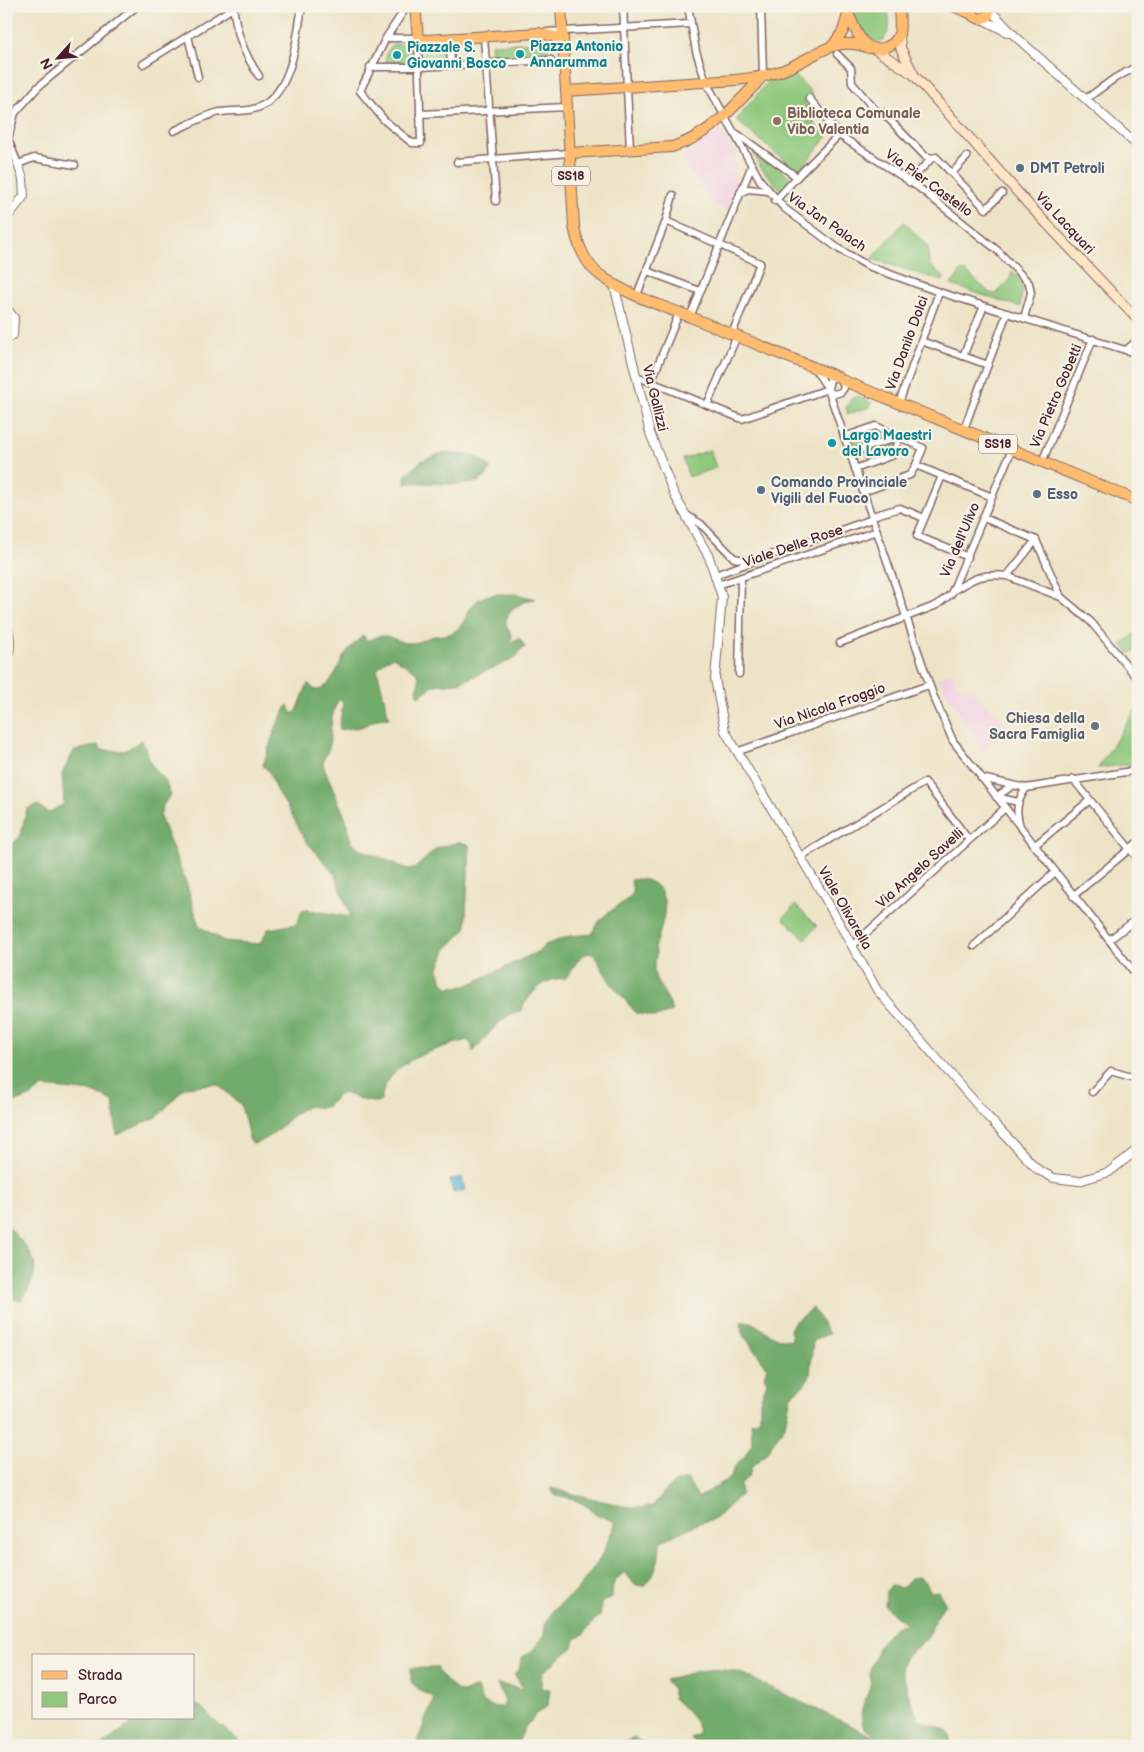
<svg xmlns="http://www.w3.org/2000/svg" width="1144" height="1752" font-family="'Balsamiq Sans',sans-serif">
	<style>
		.built { fill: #f2cfe2 }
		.green { fill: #8ec87c; stroke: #6c7454 }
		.forest { fill: #72ac6c; stroke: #5e664c }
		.water { fill: #52b4d1; stroke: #4e6a7e }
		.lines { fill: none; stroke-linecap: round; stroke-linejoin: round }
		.minor-casing { stroke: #836462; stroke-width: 9 }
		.tertiary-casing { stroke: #836462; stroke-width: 10 }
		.secondary-casing { stroke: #836462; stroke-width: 11 }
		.primary-casing { stroke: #836462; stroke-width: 12 }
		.minor { stroke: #fff; stroke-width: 6 }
		.tertiary { stroke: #fff; stroke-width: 8 }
		.secondary { stroke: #ffe4c6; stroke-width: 9 }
		.primary { stroke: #febc70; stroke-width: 10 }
		.culture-dot { fill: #0f9aa8; stroke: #f7f3e8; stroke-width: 2 }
		.education-dot { fill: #8d6e63; stroke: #f7f3e8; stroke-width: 2 }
		.service-dot { fill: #5c6f8a; stroke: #f7f3e8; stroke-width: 2 }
		.worship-dot { fill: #6b7280; stroke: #f7f3e8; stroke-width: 2 }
		.labels { text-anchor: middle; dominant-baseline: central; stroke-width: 4.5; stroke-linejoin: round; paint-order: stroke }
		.shield { fill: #f7f3e8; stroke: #7e5f64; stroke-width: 1 }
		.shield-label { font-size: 12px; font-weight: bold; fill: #4a1f2b }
		.culture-label { font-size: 14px; font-weight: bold; fill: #0d838f; stroke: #f7f3e8; text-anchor: start }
		.education-label { font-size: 14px; font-weight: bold; fill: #785e54; stroke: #f7f3e8; text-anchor: start }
		.service-label { font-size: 14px; font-weight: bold; fill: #4e5e75; stroke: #f7f3e8; text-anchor: start }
		.street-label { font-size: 14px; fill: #4a1f2b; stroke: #f7f3e8 }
		.worship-label { font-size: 14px; font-weight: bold; fill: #5b616d; stroke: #f7f3e8; text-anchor: end }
	</style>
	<rect width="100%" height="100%" fill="#f7f3e8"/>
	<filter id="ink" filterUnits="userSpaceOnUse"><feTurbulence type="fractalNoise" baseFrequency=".02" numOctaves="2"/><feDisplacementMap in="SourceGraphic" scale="10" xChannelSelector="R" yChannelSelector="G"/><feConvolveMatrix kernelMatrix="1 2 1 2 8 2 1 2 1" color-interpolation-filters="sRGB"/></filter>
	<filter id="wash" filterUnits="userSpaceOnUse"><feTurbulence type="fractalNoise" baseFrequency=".0096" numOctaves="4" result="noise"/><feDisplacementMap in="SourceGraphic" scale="20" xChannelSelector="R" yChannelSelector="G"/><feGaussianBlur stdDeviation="1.12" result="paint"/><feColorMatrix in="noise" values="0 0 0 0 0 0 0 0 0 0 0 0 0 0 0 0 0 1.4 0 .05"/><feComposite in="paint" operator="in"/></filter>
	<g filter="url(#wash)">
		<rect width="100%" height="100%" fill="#ede4c7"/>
		<g class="built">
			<polygon points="719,131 739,157 734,160 738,166 734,169 738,173 733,176 738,183 728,210 714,204 681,159"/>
			<polygon points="952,672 955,674 952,678 963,690 967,686 1010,728 983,751 938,679"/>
		</g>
		<g class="green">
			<path d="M854 6H886C890 19 892 29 883 40 864 46 851 23 854 6Z"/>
			<polygon points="548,42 549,58 492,60 491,44"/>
			<polygon points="393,44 410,44 412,62 385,62 387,52"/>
			<polygon points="423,44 444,44 444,61 423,62"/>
			<polygon points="793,73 812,93 804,103 814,110 814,125 828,136 798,172 736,120 769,80"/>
			<polygon points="756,151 792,179 781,190 761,168 754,155"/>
			<polygon points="904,222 928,247 929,265 944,277 943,281 872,259"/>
			<polygon points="961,271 966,272 990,293 996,294 1010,280 1012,271 1023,283 1020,307 951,285"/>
			<polygon points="857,396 871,402 870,407 848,414 846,408 851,399"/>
			<polygon points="876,426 899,437 893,455 871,463 865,448 855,452 849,435"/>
			<polygon points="710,450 716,468 689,477 683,459"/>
			<polygon points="1138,631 1138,648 1130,654 1122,644"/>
			<polygon points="1138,706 1138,763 1098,768"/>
			<polygon points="795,905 817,926 805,939 783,918"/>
		</g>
		<g class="forest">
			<path d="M442 453C459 454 479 453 490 468 485 496 427 478 405 484V476L421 461Z"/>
			<path d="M516 594 535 599C524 599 504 612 506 625 507 629 511 633 512 637L509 643 519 638 525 647 518 652 519 655 505 663 458 683 433 685 419 697C414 690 422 680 417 673 414 669 399 662 393 657L386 660 377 669 389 718 377 719 361 727 339 730 343 703 341 700H338C330 715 331 733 329 748 327 756 321 759 324 767L347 822 352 842 360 849 408 869H414L437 848 459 842 468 844 470 848C468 875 466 902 466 929L447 948 438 970 444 984 448 987 466 986 539 951 545 945 570 936 592 934C594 931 596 926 598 923 605 912 624 905 633 893L631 880C641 878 648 879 656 886 673 901 660 930 655 948 659 958 651 967 655 976 658 986 673 1002 671 1012L656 1017 636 1013 610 982 594 955 589 953 581 956 565 979C545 976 529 994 520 1012 502 1012 486 1039 473 1052L472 1045 467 1040C434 1050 386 1060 381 1101 367 1106 348 1091 340 1094 334 1097 332 1105 325 1107 319 1109 312 1105 306 1107 286 1116 275 1139 253 1144L250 1141 241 1105 218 1085 212 1084 185 1087 157 1117 117 1135 113 1101 93 1092 43 1087 30 1097 15 1102 6 1116V850L20 837 27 809 38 805 48 813 64 804 62 774 74 751 98 745 102 750 125 751 142 740 151 764 164 779 171 795 163 805 160 817 186 882 199 926 224 941 260 944 268 929 297 924 303 909 351 917 335 874 306 841 288 808 276 790 269 771 263 766C270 744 275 725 288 705L292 714 297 711 308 683 315 690C330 691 338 666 344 656 349 648 356 642 363 635L367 641C390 628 393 644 412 643 418 643 424 639 430 637 436 635 443 636 449 634 470 627 464 601 489 595 498 593 508 595 516 594Z"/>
			<path d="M6 1224C32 1253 47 1263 22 1300L6 1299Z"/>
			<path d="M813 1308 829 1334 813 1340 810 1376 803 1386 791 1395 785 1425 765 1455 752 1466 749 1476 740 1484 741 1494 715 1519 699 1523 660 1542C660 1559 656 1577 643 1586L635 1585 625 1572C612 1582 613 1583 612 1597L601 1603 600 1616C589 1623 588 1634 575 1639L573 1647 542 1673 541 1688 550 1689C548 1703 549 1709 535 1714 533 1722 529 1721 525 1727 521 1734 521 1740 514 1746H417L426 1717 434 1701 432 1696 422 1692 411 1682V1668H438C439 1675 454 1690 461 1692 467 1693 471 1688 477 1688L482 1702 494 1707H503L505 1701 497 1684 524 1689 514 1674 519 1670 522 1657 531 1652 544 1636 545 1625 554 1609 576 1592 601 1557 616 1522 596 1514 587 1506 571 1498 555 1495 550 1488 623 1506 642 1508 652 1506C662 1497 671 1478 688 1480L698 1498 731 1477 734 1467 745 1456 752 1443 751 1422 757 1421 760 1417V1401L767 1382 764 1376 767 1367 742 1333 741 1322H751L775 1337 791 1341 792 1337 790 1330 794 1322Z"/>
			<path d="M919 1577 924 1581 931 1592 938 1591 945 1603 931 1627 929 1636 906 1657 901 1668 909 1696 918 1719C929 1727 954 1725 950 1743L877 1738 875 1746H696L691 1738 699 1734C700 1722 682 1707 673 1698V1689L665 1680C694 1672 710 1665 740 1673L875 1737 876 1735 864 1728C858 1708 864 1705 870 1687 872 1681 870 1678 870 1672 871 1663 877 1656 878 1646L895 1627 906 1625 885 1606 886 1591 891 1586 902 1588 911 1578Z"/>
			<polygon points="194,1704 201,1707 218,1724 246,1746 100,1746 140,1718 194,1718"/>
			<polygon points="634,1738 649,1746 615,1746"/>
		</g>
		<polygon class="water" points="462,1177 465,1190 453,1193 450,1180"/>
	</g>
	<g filter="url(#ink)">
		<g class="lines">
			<g class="minor-casing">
				<g id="minor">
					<path d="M233 6C237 35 243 52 259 76"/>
					<polyline points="623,6 630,149"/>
					<polyline points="688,6 696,51 706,82 760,180 784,208 839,249 868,266 939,292 1138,354"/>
					<polyline points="761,6 763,76"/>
					<polyline points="849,6 849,7"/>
					<polyline points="547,32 690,24"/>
					<polyline points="188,36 198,77"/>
					<polyline points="484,37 496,201"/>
					<polyline points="386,38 418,38 421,143 412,143 385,121 360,91 386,38 407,6"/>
					<polyline points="450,39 451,65"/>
					<polyline points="837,54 851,68 852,83 876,111 882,112 925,156 932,158 936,157 986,209 1002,193"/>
					<polyline points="143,64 236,6"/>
					<polyline points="370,67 419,67 551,60"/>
					<polyline points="809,98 839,135"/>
					<polyline points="1086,99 1115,78 1138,66"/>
					<polyline points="420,114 567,107"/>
					<path d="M174 131C187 125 202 117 216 113 232 109 250 114 265 104 293 86 297 36 302 6"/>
					<polyline points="737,134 797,177 839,135 918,187 997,250 1029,283 1031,293 1024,318"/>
					<polyline points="457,162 569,153"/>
					<polyline points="75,165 34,158 18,164 8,139 15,113 38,87 137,6"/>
					<polyline points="952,173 967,157"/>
					<polyline points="909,182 932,158"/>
					<polyline points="740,193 748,189 768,191"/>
					<polyline points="775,201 797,177"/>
					<polyline points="666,221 760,263 732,334"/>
					<polyline points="647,271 700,291"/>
					<polyline points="637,295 666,221 673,195"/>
					<polyline points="690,317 752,165"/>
					<polyline points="921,341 988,365"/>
					<polyline points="1126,350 1138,340"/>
					<polyline points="963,356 984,306"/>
					<polyline points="636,376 742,419 828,389 815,369"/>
					<polyline points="651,382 679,313"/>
					<polyline points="829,391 834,394 841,392 844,388 842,380 838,377 830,379 828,389 933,695 953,741 1138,977"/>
					<polyline points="899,403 939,292"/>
					<polyline points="707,405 737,336"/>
					<polyline points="964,429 1007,313"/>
					<polyline points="844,437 876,426 923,448 916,465 992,497"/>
					<polyline points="850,453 899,437"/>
					<polyline points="1042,462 1093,339"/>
					<polyline points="855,469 893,455 899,437"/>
					<polyline points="942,476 917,536 968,557"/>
					<polyline points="863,492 910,475 916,465"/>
					<polyline points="685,514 701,524 734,558 750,561"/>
					<polyline points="872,516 900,508 924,518"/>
					<polyline points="984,518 1036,540"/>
					<polyline points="715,575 872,519"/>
					<polyline points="718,585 877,531"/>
					<path d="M953 591C973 578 982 573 1007 576"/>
					<polyline points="1061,597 1036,540 1007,576 1061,597 1091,622 1138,679"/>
					<polyline points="840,643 937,605 951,594 1012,449"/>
					<polyline points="739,674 741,578"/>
					<polyline points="739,751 929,685"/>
					<polyline points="981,778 1026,788 1138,770"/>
					<polyline points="1073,779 1138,859"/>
					<polyline points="1012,786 996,797 1018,802"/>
					<path d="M1020 826C1015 810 1017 802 1026 788"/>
					<polyline points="1034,846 1090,800"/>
					<polyline points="800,857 925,782 969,840"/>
					<polyline points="1073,896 1138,842"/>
					<polyline points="1109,940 1138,918"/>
					<polyline points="852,946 1005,808"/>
					<polyline points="974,946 1055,872"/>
					<polyline points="1092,1092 1111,1071 1138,1079"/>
				</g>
			</g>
			<g class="tertiary-casing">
				<g id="tertiary">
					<polyline points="990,10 1015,36 1138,146"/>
					<polyline points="982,19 1009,33"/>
					<polyline points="6,219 24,196 23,179 18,164"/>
					<polyline points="614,284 650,433 674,494 709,557 722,597 715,679 725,731 825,898 877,990 988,1117 1038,1170 1054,1178 1079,1181 1109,1172 1138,1149"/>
					<polyline points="6,307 14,318 13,335 6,340"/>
					<path d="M6 625C11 638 12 647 6 661"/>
				</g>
			</g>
			<g class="secondary-casing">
				<g id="secondary">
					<polyline points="899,35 901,49 914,75 1029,205 1138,320"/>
					<polyline points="876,50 911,73"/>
				</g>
			</g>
			<g class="primary-casing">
				<g id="primary">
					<polyline points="415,6 418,38 425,40 539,33 556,37 562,48"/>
					<path d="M561 6 574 226C577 243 585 264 600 275 626 295 663 306 693 318 741 338 789 358 838 377"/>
					<polyline points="953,6 972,14"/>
					<polyline points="972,6 973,16 980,19 988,16 990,6"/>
					<path d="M848 13C855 29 863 56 886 47 892 45 897 41 899 34 901 25 899 15 899 6"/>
					<polyline points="834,44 843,31 848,14"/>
					<path d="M566 91C607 88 647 86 688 83 717 81 750 81 778 72 813 61 831 33 869 48"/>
					<path d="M569 153 672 147C710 136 737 104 763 76"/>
					<polyline points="842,380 1138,501"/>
				</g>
			</g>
			<use href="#minor" class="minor"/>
			<use href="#tertiary" class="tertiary"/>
			<use href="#secondary" class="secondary"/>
			<use href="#primary" class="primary"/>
		</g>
	</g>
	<g class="culture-dot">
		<circle cx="520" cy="54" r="5"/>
		<circle cx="397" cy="55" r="5"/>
		<circle cx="832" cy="443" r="5"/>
	</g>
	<circle class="education-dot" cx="777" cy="121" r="5"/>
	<g class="service-dot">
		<circle cx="1020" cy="168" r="5"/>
		<circle cx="761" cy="490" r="5"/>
		<circle cx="1037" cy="494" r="5"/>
	</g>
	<circle class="worship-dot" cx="1095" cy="726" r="5"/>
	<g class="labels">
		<g class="shield">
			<rect x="552" y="166.5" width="38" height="19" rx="4"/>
			<rect x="979" y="434.5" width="38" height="19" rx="4"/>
		</g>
		<g class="shield-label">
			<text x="571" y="176">SS18</text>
			<text x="998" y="444">SS18</text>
		</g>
		<g class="culture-label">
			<text x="530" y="46">Piazza Antonio<tspan x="530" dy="16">Annarumma</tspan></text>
			<text x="407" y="47">Piazzale S.<tspan x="407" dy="16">Giovanni Bosco</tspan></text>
			<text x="842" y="435">Largo Maestri<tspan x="842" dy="16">del Lavoro</tspan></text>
		</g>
		<g class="education-label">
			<text x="787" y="113">Biblioteca Comunale<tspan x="787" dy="16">Vibo Valentia</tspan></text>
		</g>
		<g class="service-label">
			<text x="1030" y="168">DMT Petroli</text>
			<text x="771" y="482">Comando Provinciale<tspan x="771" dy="16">Vigili del Fuoco</tspan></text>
			<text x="1047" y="494">Esso</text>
		</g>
		<g class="street-label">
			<text transform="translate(929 183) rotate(36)">Via Pier Castello</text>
			<text transform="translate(827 222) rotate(35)">Via Jan Palach</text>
			<text transform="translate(1065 223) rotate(47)">Via Lacquari</text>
			<text transform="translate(907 343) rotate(-70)">Via Danilo Dolci</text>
			<text transform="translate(1056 396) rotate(-67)">Via Pietro Gobetti</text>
			<text transform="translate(655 398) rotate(76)">Via Gallizzi</text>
			<text transform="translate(960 540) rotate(-67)">Via dell'Ulivo</text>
			<text transform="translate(793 546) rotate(-19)">Viale Delle Rose</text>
			<text transform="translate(830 706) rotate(-19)">Via Nicola Froggio</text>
			<text transform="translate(920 868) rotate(-42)">Via Angelo Savelli</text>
			<text transform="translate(845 908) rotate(60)">Viale Olivarella</text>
		</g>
		<g class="worship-label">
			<text x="1085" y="718">Chiesa della<tspan x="1085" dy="16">Sacra Famiglia</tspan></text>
		</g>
	</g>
	<rect width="1144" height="1752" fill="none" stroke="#f7f3e8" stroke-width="25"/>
	<rect x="32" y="1654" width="162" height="65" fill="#f7f3e8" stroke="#b29e9c"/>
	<rect x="42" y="1671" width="25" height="8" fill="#febc70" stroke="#b29e9c"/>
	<text x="78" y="1680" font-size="15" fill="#4a1f2b">Strada</text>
	<rect x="42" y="1692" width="25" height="15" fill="#8ec87c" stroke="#b29e9c"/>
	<text x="78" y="1704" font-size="15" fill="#4a1f2b">Parco</text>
	<g transform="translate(58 58) rotate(243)" stroke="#f7f3e8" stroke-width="4" paint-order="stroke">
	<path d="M0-4L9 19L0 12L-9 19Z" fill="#4a1f2b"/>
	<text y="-8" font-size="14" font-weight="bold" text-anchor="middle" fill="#4a1f2b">N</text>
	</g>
</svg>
